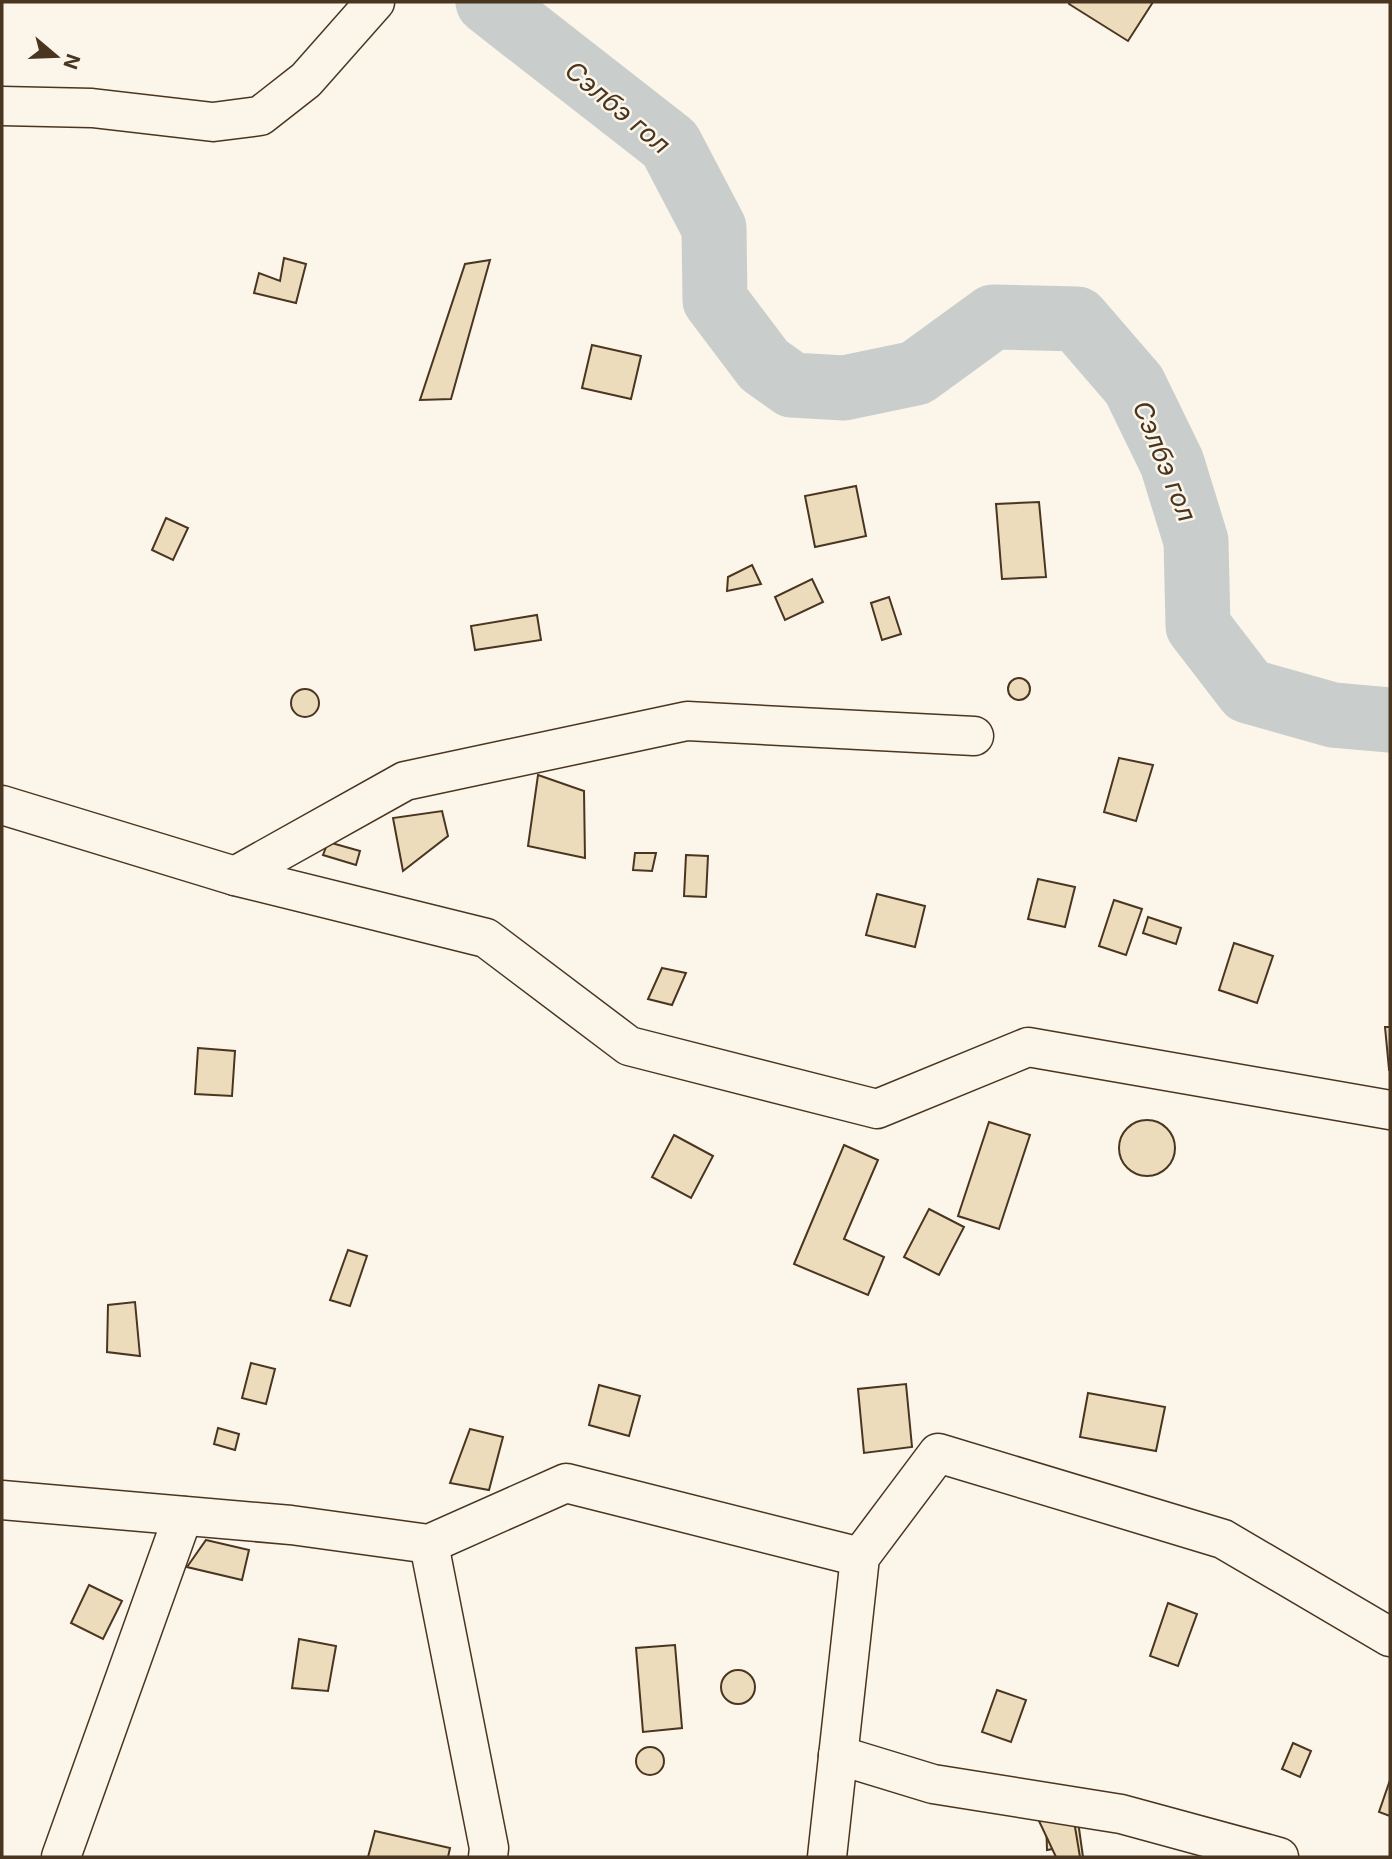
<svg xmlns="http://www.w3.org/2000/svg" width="1392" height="1859" font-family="Inter,sans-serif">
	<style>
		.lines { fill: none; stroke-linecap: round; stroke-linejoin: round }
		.river { stroke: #c9cecd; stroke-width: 65 }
		.building { fill: #ecdcbc; stroke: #4a3520; stroke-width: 2 }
		.minor-casing { stroke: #4a3520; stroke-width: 41 }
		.minor { stroke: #fbf6e9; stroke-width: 38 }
		.labels { text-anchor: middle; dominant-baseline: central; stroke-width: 5; stroke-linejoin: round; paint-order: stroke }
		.water-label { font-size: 26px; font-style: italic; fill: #4a3520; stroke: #fbf6e9 }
	</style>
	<rect width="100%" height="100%" fill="#fbf6e9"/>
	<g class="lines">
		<polyline class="river" points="488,2 670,144 714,228 715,300 764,365 792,385 844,388 916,373 993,317 1077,319 1134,385 1172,463 1196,541 1198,626 1248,691 1333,715 1390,720"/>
	</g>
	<g class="building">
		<polygon points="1070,2 1153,2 1128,41 1069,4"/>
		<polygon points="284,258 306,264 296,303 254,293 259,273 280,281"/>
		<polygon points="490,260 451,399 420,400 465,264"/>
		<polygon points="592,345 641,356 631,399 582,388"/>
		<polygon points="856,486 866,536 815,547 805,496"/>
		<polygon points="1039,502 1046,577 1002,579 996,504"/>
		<polygon points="166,518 188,528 173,560 152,550"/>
		<polygon points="752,565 761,584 727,591 728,577"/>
		<polygon points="812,579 823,602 785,620 775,597"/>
		<polygon points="889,597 901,634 882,640 871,603"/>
		<polygon points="537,615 541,640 475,650 471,626"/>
		<circle cx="1019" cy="689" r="11"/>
		<circle cx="305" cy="703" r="14"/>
		<polygon points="1119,758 1153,765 1136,821 1104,812"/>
		<polygon points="538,775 584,791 585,858 528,846"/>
		<polygon points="442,811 448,836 403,871 393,818"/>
		<polygon points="328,842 360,851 356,865 323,855"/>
		<polygon points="635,853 656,853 652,871 633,870"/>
		<polygon points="686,855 708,856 706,897 684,896"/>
		<polygon points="1038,879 1075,887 1065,927 1028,919"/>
		<polygon points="877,894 925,906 915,947 866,935"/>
		<polygon points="1114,900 1142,909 1126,955 1099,946"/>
		<polygon points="1148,917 1181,928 1176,944 1143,933"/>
		<polygon points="1234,943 1273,956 1257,1003 1219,990"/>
		<polygon points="662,968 686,973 672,1005 648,999"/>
		<polygon points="1385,1027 1390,1027 1390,1068 1389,1069"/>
		<polygon points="198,1048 235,1051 232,1096 195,1094"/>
		<circle cx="1147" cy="1148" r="28"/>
		<polygon points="989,1122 1030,1135 999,1229 958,1216"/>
		<polygon points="674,1135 713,1156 691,1198 652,1177"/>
		<polygon points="844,1145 878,1160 844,1239 884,1257 868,1295 794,1264"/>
		<polygon points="929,1209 964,1227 939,1275 904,1257"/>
		<polygon points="348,1250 367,1256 350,1306 330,1300"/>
		<polygon points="135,1302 140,1356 107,1352 108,1305"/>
		<polygon points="251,1363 275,1369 266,1404 242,1398"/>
		<polygon points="906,1384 912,1447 864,1453 858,1389"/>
		<polygon points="599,1385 640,1396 629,1436 589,1425"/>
		<polygon points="1088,1393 1165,1407 1156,1451 1080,1437"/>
		<polygon points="218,1428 239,1434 235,1450 214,1444"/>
		<polygon points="470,1429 503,1437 489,1490 450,1483"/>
		<polygon points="206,1540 249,1550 242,1580 187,1567"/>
		<polygon points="89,1585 122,1601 103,1639 71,1623"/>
		<polygon points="1168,1603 1197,1614 1178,1666 1150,1656"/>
		<polygon points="299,1639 336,1646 328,1691 292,1688"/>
		<polygon points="675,1645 682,1728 643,1732 636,1648"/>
		<circle cx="738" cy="1687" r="17"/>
		<polygon points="997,1690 1026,1700 1011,1742 982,1732"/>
		<polygon points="1293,1743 1311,1751 1300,1777 1282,1769"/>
		<circle cx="650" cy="1761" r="14"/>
		<polygon points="1390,1780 1390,1816 1379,1812"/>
		<polygon points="1077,1814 1083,1857 1065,1857 1064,1847 1047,1850 1046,1815"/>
		<polygon points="1073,1815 1080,1857 1056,1857 1039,1821"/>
		<polygon points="375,1831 450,1848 448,1857 368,1857"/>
	</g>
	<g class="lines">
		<g class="minor-casing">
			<g id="minor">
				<polyline points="2,106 92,108 213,122 260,116 306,80 375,2"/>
				<polyline points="2,805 235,876 486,938 629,1046 877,1109 1028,1047 1390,1110"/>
				<polyline points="235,876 405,781 687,721 974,736"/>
				<polyline points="2,1500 291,1525 429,1544 566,1483 860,1557"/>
				<polyline points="429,1544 489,1848 488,1857"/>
				<polyline points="838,1755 933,1784 1121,1814 1279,1857"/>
				<polyline points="61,1857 183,1516"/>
				<polyline points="827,1857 860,1557 938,1453 1223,1539 1390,1637"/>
			</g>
		</g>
		<use href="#minor" class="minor"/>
	</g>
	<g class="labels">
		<g class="water-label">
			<text transform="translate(618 107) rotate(40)">Сэлбэ гол</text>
			<text transform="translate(1165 461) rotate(68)">Сэлбэ гол</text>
		</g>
	</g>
	<rect width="1392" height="1859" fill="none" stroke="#4a3520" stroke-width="7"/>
	<g transform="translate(56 56) rotate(109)" stroke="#fbf6e9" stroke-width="5" paint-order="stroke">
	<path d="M0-5L12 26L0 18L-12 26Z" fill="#4a3520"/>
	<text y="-10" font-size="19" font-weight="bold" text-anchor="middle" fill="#4a3520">N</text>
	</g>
</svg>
